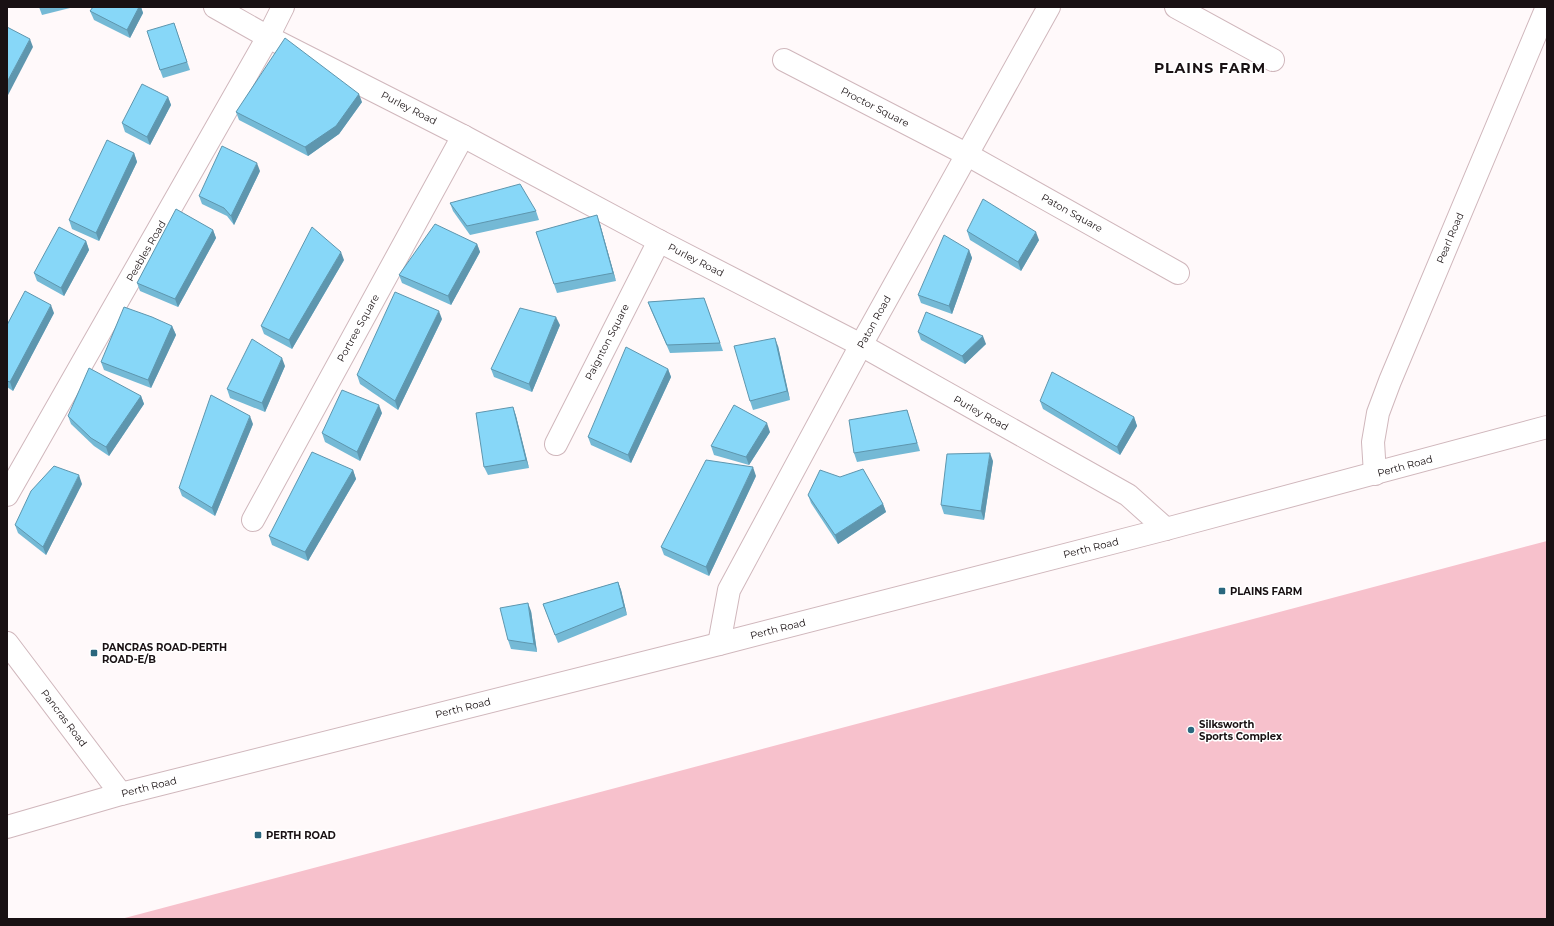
<svg xmlns="http://www.w3.org/2000/svg" width="1554" height="926" font-family="Montserrat,sans-serif">
	<style>
		.green { fill: #f7c1cc }
		.lines { fill: none; stroke-linecap: round; stroke-linejoin: round }
		.minor-casing { stroke: #d0b7bc; stroke-width: 24 }
		.minor { stroke: #fff; stroke-width: 22 }
		.wall { fill: #74b9d5 }
		.shaded-wall { fill: #5e96ae }
		.building { fill: #87d7f8; stroke: #5e96ae }
		.poi-dot { fill: #2a677e; stroke: #fff; stroke-width: 1.5 }
		.labels { text-anchor: middle; dominant-baseline: central; stroke-width: 3; stroke-linejoin: round; paint-order: stroke }
		.street-label { font-size: 10px; fill: #191113; stroke: #fff }
		.poi-label { font-size: 10px; font-weight: bold; fill: #191113; stroke: #fff; text-anchor: start }
		.district-label { font-size: 14px; font-weight: bold; letter-spacing: 1px; fill: #191113; stroke: #fff }
	</style>
	<rect width="100%" height="100%" fill="#fff9fa"/>
	<polygon class="green" points="1547,541 1547,919 121,919"/>
	<g class="lines">
		<g class="minor-casing">
			<g id="minor">
				<polyline points="215,7 268,37 463,136 659,241 861,345 1128,495 1166,529"/>
				<polyline points="1176,7 1273,60"/>
				<polyline points="784,60 966,154 1178,273"/>
				<polyline points="556,444 659,241"/>
				<polyline points="1375,474 1373,442 1378,413 1390,381 1547,7"/>
				<polyline points="7,495 268,37 283,7"/>
				<polyline points="253,520 463,136"/>
				<polyline points="7,643 121,794"/>
				<polyline points="719,644 729,590 861,345 1049,7"/>
				<polyline points="7,827 121,794 719,644 1166,529 1547,427"/>
			</g>
		</g>
		<use href="#minor" class="minor"/>
	</g>
	<g class="wall">
		<polygon points="39,7 74,7 42,15"/>
		<polygon points="93,7 141,7 143,13 130,38 94,20 90,11"/>
		<polygon points="174,23 190,70 163,78 160,70"/>
		<polygon points="168,97 171,105 150,145 125,132 122,123"/>
		<polygon points="362,102 339,134 308,156 239,120 236,112"/>
		<polygon points="134,153 137,162 99,241 72,229 69,220"/>
		<polygon points="260,171 234,225 227,216 202,204 199,196"/>
		<polygon points="450,203 536,211 539,220 470,235 453,211"/>
		<polygon points="600,224 616,281 557,293 536,232"/>
		<polygon points="213,230 216,238 178,307 140,291 137,283"/>
		<polygon points="967,231 1039,240 1021,271 970,240"/>
		<polygon points="86,241 89,250 64,296 37,281 34,273"/>
		<polygon points="477,244 480,252 451,305 402,283 399,275"/>
		<polygon points="969,250 972,258 952,314 921,303 918,295"/>
		<polygon points="344,260 292,349 264,334 261,326"/>
		<polygon points="704,298 723,351 670,353 651,310 648,302"/>
		<polygon points="54,313 13,391 7,387 7,325"/>
		<polygon points="442,319 398,410 360,384 357,375"/>
		<polygon points="560,325 532,392 494,377 491,369"/>
		<polygon points="172,326 176,335 151,388 104,370 101,362"/>
		<polygon points="918,332 986,344 965,364 921,340"/>
		<polygon points="778,346 790,400 753,410 750,401"/>
		<polygon points="285,366 265,412 230,398 227,389"/>
		<polygon points="668,369 671,377 631,463 591,445 588,437"/>
		<polygon points="141,396 144,404 109,456 94,446 71,424 68,416"/>
		<polygon points="1040,401 1134,417 1137,426 1120,455 1043,409"/>
		<polygon points="513,407 516,416 529,468 488,475 484,467"/>
		<polygon points="907,410 920,451 857,462 854,453"/>
		<polygon points="382,413 360,461 325,442 322,433"/>
		<polygon points="253,424 215,516 182,496 179,488"/>
		<polygon points="770,432 749,465 714,455 711,446"/>
		<polygon points="993,461 984,520 944,514 941,505"/>
		<polygon points="353,470 356,479 308,561 272,545 269,536"/>
		<polygon points="756,476 709,576 664,555 661,547"/>
		<polygon points="82,484 46,555 18,533 15,525"/>
		<polygon points="808,495 883,504 886,512 838,544 811,503"/>
		<polygon points="618,582 621,590 627,615 558,643 543,604"/>
		<polygon points="531,611 537,652 511,649 508,640"/>
	</g>
	<g class="shaded-wall">
		<polygon points="139,7 141,7 143,13 130,38 127,30"/>
		<polygon points="30,39 33,47 7,97 7,82"/>
		<polygon points="359,94 362,102 339,134 308,156 305,147"/>
		<polygon points="168,97 171,105 150,145 147,137"/>
		<polygon points="134,153 137,162 99,241 96,233"/>
		<polygon points="257,163 260,171 234,225 231,216"/>
		<polygon points="597,215 600,224 616,281 613,273"/>
		<polygon points="213,230 216,238 178,307 175,299"/>
		<polygon points="1036,232 1039,240 1021,271 1018,262"/>
		<polygon points="86,241 89,250 64,296 61,288"/>
		<polygon points="477,244 480,252 451,305 448,296"/>
		<polygon points="969,250 972,258 952,314 949,306"/>
		<polygon points="341,252 344,260 292,349 289,340"/>
		<polygon points="51,305 54,313 13,391 10,382"/>
		<polygon points="439,311 442,319 398,410 395,401"/>
		<polygon points="556,317 560,325 532,392 529,384"/>
		<polygon points="172,326 176,335 151,388 148,380"/>
		<polygon points="983,336 986,344 965,364 962,356"/>
		<polygon points="775,338 778,346 790,400 787,391"/>
		<polygon points="282,358 285,366 265,412 262,403"/>
		<polygon points="668,369 671,377 631,463 628,455"/>
		<polygon points="141,396 144,404 109,456 106,447"/>
		<polygon points="379,405 382,413 360,461 357,452"/>
		<polygon points="513,407 516,416 529,468 526,460"/>
		<polygon points="250,416 253,424 215,516 212,508"/>
		<polygon points="1134,417 1137,426 1120,455 1117,447"/>
		<polygon points="767,423 770,432 749,465 746,457"/>
		<polygon points="990,453 993,461 984,520 981,511"/>
		<polygon points="753,467 756,476 709,576 706,567"/>
		<polygon points="353,470 356,479 308,561 305,552"/>
		<polygon points="79,475 82,484 46,555 43,547"/>
		<polygon points="883,504 886,512 838,544 835,535"/>
		<polygon points="618,582 621,590 627,615 624,607"/>
		<polygon points="528,603 531,611 537,652 534,644"/>
	</g>
	<g class="building">
		<polygon points="93,7 139,7 127,30 90,11"/>
		<polygon points="174,23 187,62 160,70 147,31"/>
		<polygon points="7,27 30,39 7,82"/>
		<polygon points="285,38 359,94 336,126 305,147 236,112"/>
		<polygon points="142,84 168,97 147,137 122,123"/>
		<polygon points="107,140 134,153 96,233 69,220"/>
		<polygon points="222,146 257,163 231,216 224,208 199,196"/>
		<polygon points="520,184 536,211 467,226 450,203"/>
		<polygon points="983,199 1036,232 1018,262 967,231"/>
		<polygon points="176,209 213,230 175,299 137,283"/>
		<polygon points="597,215 613,273 554,284 536,232"/>
		<polygon points="435,224 477,244 448,296 399,275"/>
		<polygon points="59,227 86,241 61,288 34,273"/>
		<polygon points="312,227 341,252 289,340 261,326"/>
		<polygon points="944,235 969,250 949,306 918,295"/>
		<polygon points="25,291 51,305 10,382 7,381 7,325"/>
		<polygon points="395,292 439,311 395,401 357,375"/>
		<polygon points="704,298 720,343 667,345 648,302"/>
		<polygon points="124,307 152,317 172,326 148,380 101,362"/>
		<polygon points="520,308 556,317 529,384 491,369"/>
		<polygon points="926,312 983,336 962,356 918,332"/>
		<polygon points="775,338 787,391 750,401 734,346"/>
		<polygon points="252,339 282,358 262,403 227,389"/>
		<polygon points="626,347 668,369 628,455 588,437"/>
		<polygon points="89,368 141,396 106,447 91,438 68,416"/>
		<polygon points="1052,372 1134,417 1117,447 1040,401"/>
		<polygon points="342,390 379,405 357,452 322,433"/>
		<polygon points="211,395 250,416 212,508 179,488"/>
		<polygon points="734,405 767,423 746,457 711,446"/>
		<polygon points="513,407 526,460 484,467 476,413"/>
		<polygon points="907,410 917,443 854,453 849,420"/>
		<polygon points="312,452 353,470 305,552 269,536"/>
		<polygon points="990,453 981,511 941,505 947,454"/>
		<polygon points="706,460 753,467 706,567 661,547"/>
		<polygon points="54,466 79,475 43,547 15,525 31,491"/>
		<polygon points="863,469 883,504 835,535 808,495 820,470 840,477"/>
		<polygon points="618,582 624,607 555,635 543,604"/>
		<polygon points="528,603 534,644 508,640 500,608"/>
	</g>
	<g class="poi-dot">
		<rect x="1218" y="587" width="8" height="8" rx="2"/>
		<rect x="90" y="649" width="8" height="8" rx="2"/>
		<circle cx="1191" cy="730" r="4"/>
		<rect x="254" y="831" width="8" height="8" rx="2"/>
	</g>
	<g class="labels">
		<g class="street-label">
			<text transform="translate(875 107) rotate(27)">Proctor Square</text>
			<text transform="translate(409 108) rotate(27)">Purley Road</text>
			<text transform="translate(1072 213) rotate(29)">Paton Square</text>
			<text transform="translate(1450 238) rotate(-67)">Pearl Road</text>
			<text transform="translate(146 251) rotate(-60)">Peebles Road</text>
			<text transform="translate(696 260) rotate(27)">Purley Road</text>
			<text transform="translate(874 322) rotate(-61)">Paton Road</text>
			<text transform="translate(358 328) rotate(-61)">Portree Square</text>
			<text transform="translate(607 342) rotate(-63)">Paignton Square</text>
			<text transform="translate(981 413) rotate(29)">Purley Road</text>
			<text transform="translate(1405 466) rotate(-15)">Perth Road</text>
			<text transform="translate(1091 548) rotate(-14)">Perth Road</text>
			<text transform="translate(778 629) rotate(-14)">Perth Road</text>
			<text transform="translate(463 708) rotate(-14)">Perth Road</text>
			<text transform="translate(64 718) rotate(53)">Pancras Road</text>
			<text transform="translate(149 787) rotate(-14)">Perth Road</text>
		</g>
		<g class="poi-label">
			<text x="1230" y="591">PLAINS FARM</text>
			<text x="102" y="647">PANCRAS ROAD-PERTH<tspan x="102" dy="12">ROAD-E/B</tspan></text>
			<text x="1199" y="724">Silksworth<tspan x="1199" dy="12">Sports Complex</tspan></text>
			<text x="266" y="835">PERTH ROAD</text>
		</g>
		<g class="district-label">
			<text x="1210" y="68">PLAINS FARM</text>
		</g>
	</g>
	<rect width="1554" height="926" fill="none" stroke="#191113" stroke-width="16"/>
</svg>
